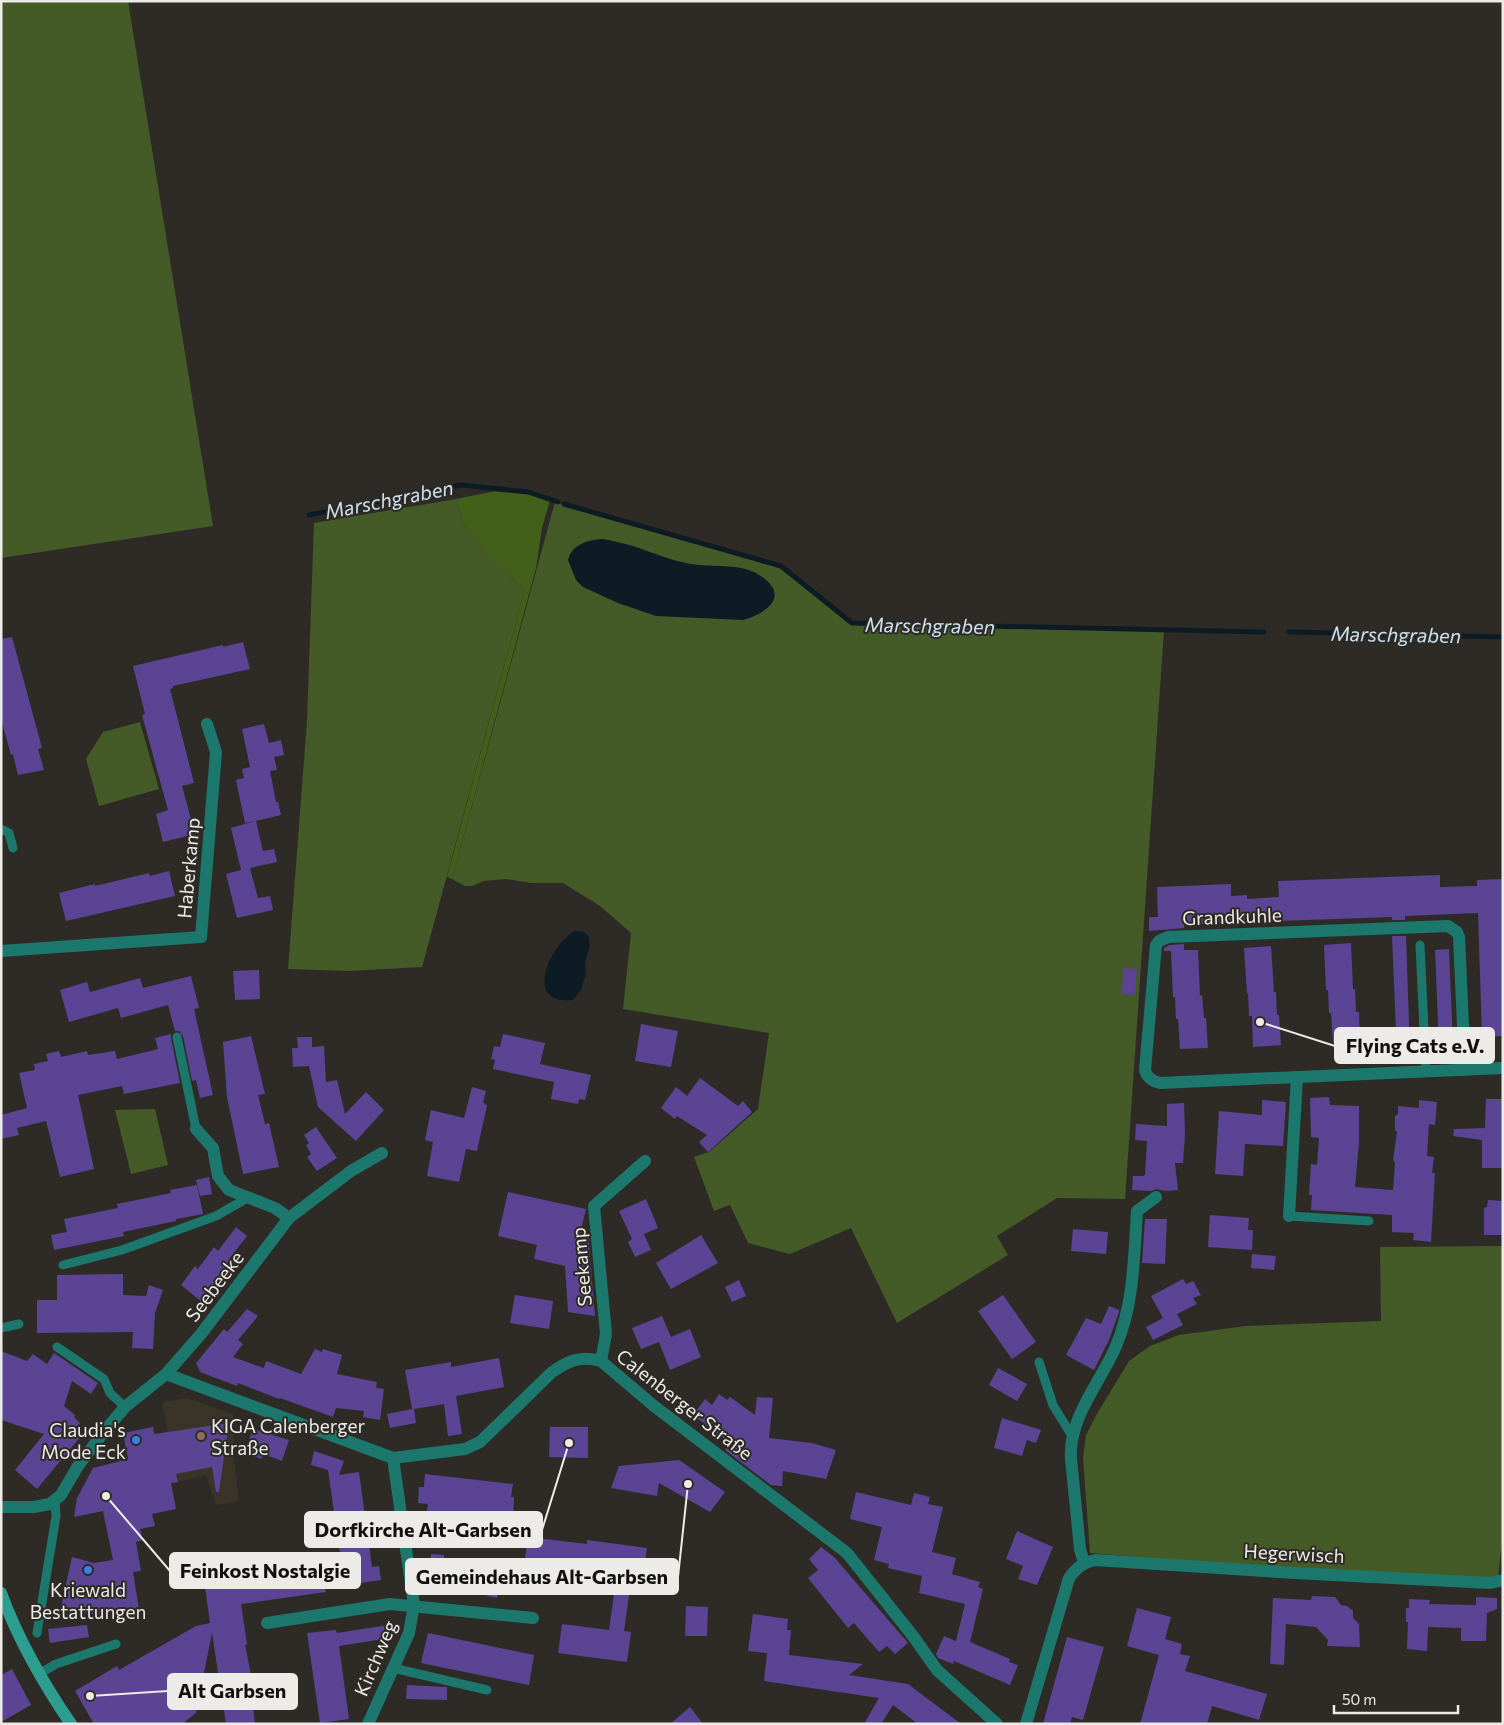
<svg xmlns="http://www.w3.org/2000/svg" width="1504" height="1725" font-family="Commissioner,sans-serif">
	<style>
		.built { fill: #393328 }
		.green { fill: #445b28 }
		.forest { fill: #43601b }
		.water { fill: #0d1c24 }
		.lines { fill: none; stroke-linecap: round; stroke-linejoin: round }
		.stream { stroke: #0d1c24; stroke-width: 5 }
		.building { fill: #5b4494 }
		.lane { stroke: #1c786d; stroke-width: 9 }
		.street { stroke: #1c786d; stroke-width: 12 }
		.secondary { stroke: #2b9e90; stroke-width: 12 }
		.education-dot { fill: #8d6e63; stroke: #2e2b26; stroke-width: 2 }
		.shop-dot { fill: #3f7fe0; stroke: #2e2b26; stroke-width: 2 }
		.labels { text-anchor: middle; dominant-baseline: central; stroke-width: 4; stroke-linejoin: round; paint-order: stroke }
		.street-label { font-size: 19px; fill: #edebe8; stroke: #2e2b26 }
		.poi-label { font-size: 19px; fill: #edebe8; stroke: #2e2b26; text-anchor: start }
		.water-label { font-size: 20px; font-style: italic; fill: #cbe2f0; stroke: #2e2b26 }
		.leader { fill: none; stroke: #edebe8; stroke-width: 2 }
		.callout-dot { fill: #edebe8; stroke: #2e2b26; stroke-width: 2 }
		.callout { fill: #edebe8; stroke: #edebe8; stroke-width: 2 }
		.callout-label { font-size: 20px; text-anchor: middle; font-weight: bold; fill: #111 }
	</style>
	<rect width="100%" height="100%" fill="#2e2b26"/>
	<polygon class="built" points="187,1398 233,1414 234,1458 239,1501 216,1505 206,1475 178,1482 162,1402"/>
	<g class="green">
		<polygon points="1,1 128,1 213,526 1,558"/>
		<polygon points="456,499 463,523 512,579 525,589 422,967 348,971 288,969 307,721 314,523"/>
		<polygon points="555,502 781,566 852,623 1164,630 1125,1199 1057,1198 997,1236 1008,1255 897,1323 851,1228 790,1254 748,1243 730,1205 714,1211 694,1157 709,1152 758,1109 769,1033 623,1009 631,933 600,906 563,883 531,883 506,879 484,881 472,886 465,886 452,879"/>
		<polygon points="140,722 159,789 99,806 86,759 103,732"/>
		<polygon points="155,1109 168,1165 131,1174 115,1110"/>
		<polygon points="1503,1246 1503,1532 1497,1587 1090,1553 1083,1458 1086,1435 1098,1412 1129,1361 1150,1346 1179,1335 1246,1326 1381,1321 1380,1247"/>
	</g>
	<polygon class="forest" points="496,491 528,492 550,500 542,528 536,568 452,879 447,877 525,589 512,579 490,556 463,523 456,499"/>
	<g class="water">
		<path d="M603 539C613 541 623 543 633 546 654 553 677 563 699 565 718 567 739 564 756 573 791 593 771 612 743 620L656 616 618 603 583 587 576 580 568 560C572 544 588 540 603 539Z"/>
		<path d="M575 931H582L588 935 590 945 585 962 586 974 581 990 573 1000C523 1006 549 945 575 931Z"/>
	</g>
	<g class="lines">
		<g class="stream">
			<polyline points="564,504 781,566 852,623 1264,632"/>
			<polyline points="309,515 461,485 528,492 558,502"/>
			<polyline points="1289,632 1503,637"/>
		</g>
	</g>
	<g class="building">
		<polygon points="12,637 42,748 38,749 44,770 18,775 13,754 11,755 1,719 1,639"/>
		<polygon points="243,642 250,669 173,686 173,688 170,689 194,783 182,786 195,834 163,842 156,814 168,810 142,715 145,714 133,666 223,645 223,647"/>
		<polygon points="264,724 269,743 281,740 284,755 274,757 277,770 270,771 276,802 278,802 281,815 256,821 263,851 274,849 277,862 250,868 258,898 270,896 273,910 237,918 226,874 241,870 231,828 255,821 245,823 236,780 244,778 242,769 250,767 242,729"/>
		<polygon points="169,871 175,896 66,921 59,893 95,884 95,886 149,873 150,876"/>
		<polygon points="1440,875 1440,887 1477,886 1477,880 1503,879 1503,1036 1482,1037 1478,913 1405,916 1405,920 1392,920 1392,917 1279,921 1279,914 1248,915 1248,922 1184,925 1184,928 1149,931 1149,917 1158,917 1157,887 1231,884 1231,896 1247,895 1247,899 1279,897 1278,881"/>
		<polygon points="1392,936 1406,936 1410,1053 1386,1054 1385,1031 1396,1031"/>
		<polygon points="1351,943 1353,989 1355,989 1356,1012 1359,1012 1360,1042 1333,1043 1331,1013 1329,1013 1328,990 1326,990 1324,945"/>
		<polygon points="1184,944 1184,950 1198,950 1200,996 1202,995 1204,1018 1206,1018 1208,1048 1180,1049 1178,1019 1176,1019 1175,997 1173,997 1171,951 1164,951 1164,948 1170,945"/>
		<polygon points="1271,946 1274,992 1276,992 1277,1015 1279,1015 1281,1045 1253,1047 1252,1016 1249,1016 1248,993 1247,994 1244,948"/>
		<polygon points="1449,949 1453,1046 1439,1046 1435,950"/>
		<polygon points="1123,968 1137,969 1135,995 1122,994"/>
		<polygon points="259,970 260,999 235,1000 233,971"/>
		<polygon points="191,976 199,1008 194,1009 213,1095 200,1098 196,1080 192,1081 183,1036 179,1031 175,1031 168,1005 121,1018 118,1008 69,1022 60,990 87,982 90,992 140,978 143,988"/>
		<polygon points="641,1024 678,1031 671,1067 635,1061"/>
		<polygon points="171,1034 171,1038 180,1083 124,1094 122,1086 78,1095 94,1169 60,1177 46,1121 17,1128 19,1135 1,1139 1,1115 27,1108 19,1073 35,1070 34,1064 48,1061 46,1054 59,1051 61,1057 87,1051 88,1055 115,1051 117,1059 158,1049 155,1038"/>
		<polygon points="503,1034 545,1043 540,1064 591,1075 585,1100 579,1099 578,1104 551,1099 554,1082 493,1069 495,1060 491,1059 494,1046 500,1047"/>
		<polygon points="251,1036 265,1094 258,1095 265,1124 269,1123 279,1167 243,1174 227,1097 223,1042"/>
		<polygon points="297,1037 312,1037 312,1047 324,1046 326,1082 337,1080 345,1114 366,1092 384,1110 356,1141 318,1107 309,1066 293,1067 292,1048 298,1048"/>
		<polygon points="700,1078 738,1106 743,1101 752,1112 708,1152 699,1142 707,1135 677,1116 675,1119 661,1108 676,1087 687,1096"/>
		<polygon points="472,1087 486,1091 483,1103 487,1105 477,1151 466,1149 459,1182 427,1176 433,1142 425,1140 431,1110 464,1118"/>
		<polygon points="1329,1097 1330,1105 1359,1106 1359,1143 1355,1187 1393,1190 1395,1163 1393,1160 1397,1132 1395,1130 1395,1116 1398,1114 1398,1106 1419,1108 1419,1100 1437,1102 1435,1125 1429,1124 1427,1156 1434,1157 1432,1173 1435,1173 1431,1242 1413,1240 1414,1233 1392,1232 1392,1215 1311,1210 1312,1195 1309,1195 1311,1164 1317,1165 1319,1138 1311,1137 1310,1098"/>
		<polygon points="1486,1099 1503,1099 1503,1168 1482,1168 1482,1140 1453,1136 1454,1129 1485,1128"/>
		<polygon points="1262,1100 1286,1102 1283,1146 1245,1144 1243,1176 1215,1174 1219,1111 1262,1115"/>
		<polygon points="1184,1103 1185,1134 1183,1163 1175,1163 1178,1190 1166,1191 1156,1189 1151,1191 1132,1190 1133,1176 1143,1176 1145,1175 1147,1141 1135,1140 1136,1124 1167,1126 1167,1104"/>
		<polygon points="316,1127 337,1158 317,1171 307,1157 311,1154 306,1145 309,1143 304,1135"/>
		<polygon points="209,1177 212,1194 200,1196 196,1180"/>
		<polygon points="197,1185 203,1214 176,1219 176,1221 123,1232 124,1236 54,1250 51,1235 67,1232 64,1219 118,1208 117,1204 171,1193 170,1190"/>
		<polygon points="508,1192 586,1209 580,1234 588,1234 595,1316 568,1312 565,1266 534,1259 537,1245 498,1236"/>
		<polygon points="646,1199 658,1228 644,1234 651,1250 635,1257 628,1242 632,1239 619,1211"/>
		<polygon points="1488,1200 1503,1201 1503,1235 1484,1235 1484,1208 1487,1207"/>
		<polygon points="1210,1215 1249,1218 1248,1230 1253,1230 1252,1250 1208,1247"/>
		<polygon points="1145,1219 1167,1219 1165,1264 1142,1263"/>
		<polygon points="236,1227 247,1236 229,1259 233,1262 202,1302 181,1285 195,1266 198,1269 214,1247 218,1251"/>
		<polygon points="1073,1229 1108,1232 1106,1254 1071,1251"/>
		<polygon points="701,1235 718,1263 671,1289 656,1263"/>
		<polygon points="1252,1254 1276,1256 1274,1270 1251,1268"/>
		<polygon points="123,1274 123,1295 146,1296 149,1285 163,1290 155,1313 153,1349 132,1348 133,1332 37,1333 37,1300 57,1300 57,1275"/>
		<polygon points="1183,1279 1186,1284 1193,1281 1201,1295 1193,1298 1197,1304 1177,1314 1183,1325 1153,1340 1146,1327 1163,1318 1151,1296"/>
		<polygon points="739,1280 746,1296 732,1302 725,1287"/>
		<polygon points="515,1295 553,1301 549,1329 510,1323"/>
		<polygon points="1003,1295 1036,1342 1012,1359 978,1311"/>
		<polygon points="1109,1306 1119,1310 1119,1312 1109,1340 1094,1370 1066,1355 1086,1318 1101,1324"/>
		<polygon points="247,1309 258,1316 238,1340 243,1344 233,1357 264,1368 266,1361 301,1374 315,1349 322,1352 323,1349 342,1355 337,1374 377,1382 376,1388 384,1389 380,1420 363,1417 364,1411 336,1408 333,1417 280,1398 279,1399 238,1383 237,1386 200,1372 196,1363 224,1329 227,1332"/>
		<polygon points="662,1316 671,1337 690,1329 701,1357 670,1370 659,1342 641,1349 632,1328"/>
		<polygon points="1,1351 27,1361 33,1354 47,1364 54,1353 98,1383 91,1394 72,1381 64,1406 75,1415 74,1417 80,1423 74,1430 81,1436 37,1489 15,1470 44,1434 1,1420"/>
		<polygon points="499,1358 504,1387 456,1396 462,1434 448,1436 444,1404 414,1409 416,1423 390,1428 387,1414 412,1409 405,1370 451,1362 451,1367"/>
		<polygon points="998,1368 1027,1384 1017,1401 989,1385"/>
		<polygon points="719,1394 727,1400 730,1397 755,1415 757,1397 773,1398 769,1438 812,1443 836,1450 826,1479 783,1471 782,1486 771,1485 725,1450 730,1443 693,1415 705,1399 712,1405"/>
		<polygon points="1002,1418 1041,1430 1036,1443 1027,1440 1022,1456 994,1448"/>
		<polygon points="229,1423 219,1492 216,1492 212,1467 176,1474 178,1482 171,1483 176,1509 152,1514 155,1526 140,1529 143,1540 136,1542 141,1571 133,1572 139,1609 96,1615 61,1607 72,1557 94,1563 113,1560 103,1511 74,1517 77,1498 93,1468 128,1459 123,1433 153,1427 154,1434"/>
		<polygon points="550,1427 588,1427 588,1458 549,1457"/>
		<polygon points="253,1429 289,1440 282,1461 263,1454 262,1459 245,1453"/>
		<polygon points="314,1451 344,1461 339,1475 359,1472 372,1567 379,1566 381,1580 325,1588 326,1592 241,1604 247,1644 245,1645 252,1680 250,1681 255,1724 226,1724 212,1633 196,1713 182,1724 94,1724 75,1691 117,1666 119,1670 196,1626 210,1623 204,1579 341,1560 328,1470 311,1465"/>
		<polygon points="679,1460 725,1492 710,1512 659,1483 657,1496 611,1488 619,1466"/>
		<polygon points="425,1474 513,1484 511,1497 514,1497 513,1529 426,1517 428,1504 418,1503 419,1487 424,1487"/>
		<polygon points="856,1492 911,1505 914,1493 930,1497 928,1504 943,1507 932,1552 956,1558 952,1574 980,1582 978,1587 983,1589 970,1642 1010,1659 1009,1662 1018,1665 1010,1685 954,1661 953,1664 938,1658 936,1654 944,1636 956,1641 965,1604 919,1593 922,1576 888,1568 889,1564 874,1560 882,1527 850,1519"/>
		<polygon points="1017,1531 1053,1547 1037,1585 1018,1579 1023,1566 1006,1559"/>
		<polygon points="528,1537 587,1544 587,1540 647,1548 643,1576 632,1574 624,1631 631,1632 627,1662 558,1653 562,1624 609,1630 617,1573 584,1568 583,1572 524,1565"/>
		<polygon points="821,1547 834,1557 908,1643 895,1654 887,1646 879,1652 854,1623 848,1628 808,1578 818,1570 809,1559"/>
		<polygon points="431,1554 444,1555 444,1559 467,1561 504,1569 497,1598 450,1587 450,1589 428,1586"/>
		<polygon points="1312,1596 1335,1597 1341,1605 1347,1606 1353,1611 1353,1618 1359,1624 1360,1647 1327,1646 1328,1640 1316,1627 1286,1624 1284,1665 1270,1664 1273,1598 1311,1600"/>
		<polygon points="1476,1597 1497,1598 1497,1609 1487,1613 1486,1641 1461,1641 1461,1628 1428,1627 1427,1651 1407,1649 1408,1622 1406,1622 1406,1608 1409,1608 1409,1599 1430,1600 1429,1604 1476,1605"/>
		<polygon points="686,1606 708,1607 707,1636 685,1636"/>
		<polygon points="1137,1608 1171,1617 1165,1639 1182,1644 1180,1654 1190,1656 1185,1671 1267,1694 1259,1720 1212,1706 1207,1724 1140,1724 1159,1655 1127,1646"/>
		<polygon points="753,1614 788,1619 787,1630 791,1630 789,1655 863,1664 849,1675 908,1684 961,1724 918,1724 893,1705 881,1724 864,1724 879,1698 764,1681 767,1653 748,1651"/>
		<polygon points="87,1625 89,1637 50,1643 48,1629"/>
		<polygon points="388,1625 390,1638 339,1646 349,1719 320,1723 307,1633 336,1630 337,1633"/>
		<polygon points="428,1633 534,1655 529,1685 421,1663"/>
		<polygon points="1067,1637 1104,1647 1083,1720 1072,1717 1070,1724 1043,1724"/>
		<polygon points="12,1669 31,1705 1,1722 1,1675"/>
		<polygon points="407,1685 447,1687 447,1700 406,1699"/>
		<polygon points="690,1707 703,1724 670,1724"/>
	</g>
	<g class="lines">
		<g class="lane">
			<polyline points="1,829 9,833 13,848"/>
			<polyline points="1420,945 1426,1072"/>
			<polyline points="177,1037 196,1129"/>
			<polyline points="1289,1216 1369,1221"/>
			<polyline points="63,1265 122,1250 216,1216 249,1197"/>
			<polyline points="1,1328 19,1324"/>
			<polyline points="57,1347 104,1379 110,1393 125,1407"/>
			<polyline points="1039,1362 1053,1405 1072,1436"/>
			<polyline points="37,1633 56,1516 55,1501"/>
			<polyline points="393,1668 487,1690"/>
			<polyline points="39,1674 56,1664 116,1644"/>
		</g>
		<g class="street">
			<polyline points="1,951 201,937 216,752 207,724"/>
			<path d="M1465 1070 1459 937 1457 932 1448 926 1168 937 1159 941 1156 945 1145 1070C1147 1078 1152 1081 1160 1083 1275 1078 1389 1073 1503 1068"/>
			<polyline points="196,1129 213,1148 218,1176 229,1190 275,1208 289,1218"/>
			<polyline points="1289,1216 1297,1077"/>
			<polyline points="601,1361 606,1334 594,1206 645,1161"/>
			<path d="M166 1374 393 1458 465 1449 480 1442 551 1373C567 1361 581 1355 601 1361L654 1406 847 1553 913 1636 937 1670 997 1724"/>
			<polyline points="1,1507 34,1507 50,1504 61,1495 78,1466 103,1433 125,1407 166,1374 201,1334 289,1218 351,1171 382,1153"/>
			<path d="M1084 1563 1080 1549 1071 1459C1068 1418 1101 1382 1116 1346 1134 1305 1134 1255 1137 1211L1156 1197"/>
			<polyline points="267,1623 390,1604 533,1618"/>
			<polyline points="368,1724 409,1633 414,1605 393,1458"/>
			<path d="M1026 1724 1069 1578C1077 1567 1083 1563 1095 1560L1295 1573 1490 1583 1503 1580"/>
		</g>
		<path class="secondary" d="M1 1593C18 1639 43 1683 71 1724"/>
	</g>
	<circle class="education-dot" cx="201" cy="1436" r="5"/>
	<g class="shop-dot">
		<circle cx="136" cy="1440" r="5"/>
		<circle cx="88" cy="1570" r="5"/>
	</g>
	<g class="labels">
		<g class="street-label">
			<text transform="translate(188 868) rotate(-85)">Haberkamp</text>
			<text transform="translate(1232 916) rotate(-2)">Grandkuhle</text>
			<text transform="translate(581 1267) rotate(-95)">Seekamp</text>
			<text transform="translate(214 1286) rotate(-53)">Seebeeke</text>
			<text transform="translate(685 1404) rotate(38)">Calenberger Straße</text>
			<text transform="translate(1294 1553) rotate(3)">Hegerwisch</text>
			<text transform="translate(375 1658) rotate(-67)">Kirchweg</text>
		</g>
		<g class="poi-label">
			<text x="211" y="1425">KIGA Calenberger<tspan x="211" dy="22">Straße</tspan></text>
			<text x="126" y="1429" text-anchor="end">Claudia's<tspan x="126" dy="22">Mode Eck</tspan></text>
			<text x="88" y="1589" text-anchor="middle">Kriewald<tspan x="88" dy="22">Bestattungen</tspan></text>
		</g>
		<g class="water-label">
			<text transform="translate(389 499) rotate(-11)">Marschgraben</text>
			<text transform="translate(930 625) rotate(1)">Marschgraben</text>
			<text transform="translate(1396 634) rotate(1)">Marschgraben</text>
		</g>
	</g>
	<path class="leader" d="M1260 1022L1335 1046M569 1443L542 1530M106 1496L170 1571M688 1484L678 1577M90 1696L168 1691"/>
	<g class="callout-dot">
		<circle cx="1260" cy="1022" r="5"/>
		<circle cx="569" cy="1443" r="5"/>
		<circle cx="106" cy="1496" r="5"/>
		<circle cx="688" cy="1484" r="5"/>
		<circle cx="90" cy="1696" r="5"/>
	</g>
	<g class="callout">
		<rect x="1335" y="1028" width="159" height="35" rx="5"/>
		<rect x="305" y="1512" width="237" height="35" rx="5"/>
		<rect x="170" y="1553" width="190" height="35" rx="5"/>
		<rect x="406" y="1559" width="272" height="35" rx="5"/>
		<rect x="168" y="1674" width="129" height="35" rx="5"/>
	</g>
	<g class="callout-label">
		<text x="1415" y="1053">Flying Cats e.V.</text>
		<text x="423" y="1537">Dorfkirche Alt-Garbsen</text>
		<text x="265" y="1578">Feinkost Nostalgie</text>
		<text x="542" y="1584">Gemeindehaus Alt-Garbsen</text>
		<text x="232" y="1698">Alt Garbsen</text>
	</g>
	<rect width="1504" height="1725" fill="none" stroke="#edebe8" stroke-width="5"/>
	<path d="M1334 1705v8h124v-8" fill="none" stroke="#edebe8" stroke-width="2.5"/>
	<text x="1342" y="1705" font-size="15" fill="#edebe8" stroke="#2e2b26" stroke-width="4" paint-order="stroke">50 m</text>
</svg>
